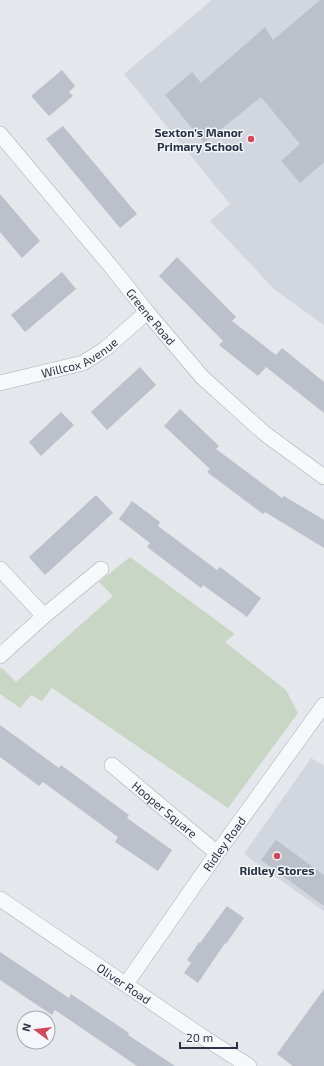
<svg xmlns="http://www.w3.org/2000/svg" width="324" height="1066" font-family="'Exo 2',sans-serif">
	<style>
		.built { fill: #d2d6de }
		.green { fill: #c9d6c5 }
		.building { fill: #bbc0ca }
		.lines { fill: none; stroke-linecap: round; stroke-linejoin: round }
		.street-casing { stroke: #a9aeb7; stroke-width: 16 }
		.street { stroke: #f7f8fa; stroke-width: 15 }
		.poi-dot { fill: #d1495b; stroke: #f4f6f9; stroke-width: 1.5 }
		.labels { text-anchor: middle; dominant-baseline: central; stroke-width: 3; stroke-linejoin: round; paint-order: stroke }
		.poi-label { font-size: 12px; font-weight: bold; fill: #2b3445; stroke: #f4f6f9; text-anchor: end }
		.street-label { font-size: 12px; fill: #2b3445; stroke: #f4f6f9 }
	</style>
	<rect width="100%" height="100%" fill="#e4e7ec"/>
	<g class="built">
		<polygon points="212,0 324,0 324,325 275,290 210,221 230,204 124,74"/>
		<polygon points="311,758 324,766 324,911 244,854"/>
	</g>
	<polygon class="green" points="130,557 235,634 225,642 286,690 298,713 228,808 52,688 42,701 31,695 20,708 0,694 0,669 2,668 16,682 113,596 99,582"/>
	<g class="building">
		<polygon points="320,0 324,0 324,162 300,183 281,161 300,144 261,97 204,143 165,95 192,72 201,83 265,27 273,40"/>
		<polygon points="62,70 75,86 69,92 73,96 49,116 31,96"/>
		<polygon points="63,126 137,214 120,228 46,139"/>
		<polygon points="0,194 40,241 22,258 0,232"/>
		<polygon points="177,257 236,317 232,321 276,355 282,348 324,382 324,413 266,367 258,376 219,345 223,341 159,276"/>
		<polygon points="62,272 76,289 25,332 11,315"/>
		<polygon points="140,367 156,385 107,430 91,412"/>
		<polygon points="180,409 219,446 216,449 282,498 284,496 324,520 324,548 265,512 263,514 207,472 210,469 164,426"/>
		<polygon points="61,412 74,425 41,456 29,442"/>
		<polygon points="96,495 113,513 45,575 29,557"/>
		<polygon points="132,501 160,522 158,526 217,570 220,567 261,598 247,617 203,585 201,588 147,547 150,543 119,519"/>
		<polygon points="0,725 59,768 61,765 129,815 127,818 172,850 158,871 115,842 118,837 43,782 39,786 0,757"/>
		<polygon points="276,840 324,875 324,906 261,860"/>
		<polygon points="227,906 244,918 226,944 225,943 198,983 184,973 191,963 187,960 199,942 200,943"/>
		<polygon points="0,952 69,998 71,994 129,1033 128,1035 175,1066 137,1066 55,1010 52,1015 0,980"/>
		<polygon points="324,989 324,1066 293,1066 277,1054"/>
	</g>
	<g class="lines">
		<g class="street-casing">
			<g id="street">
				<path id="s1" d="M0 134 113 269 147 312 202 377 264 433 324 477"/>
				<path id="s2" d="M0 383 83 363 105 349 147 312"/>
				<polyline points="0,569 44,616"/>
				<polyline points="0,656 44,616 101,569"/>
				<path id="s3" d="M112 765 217 853"/>
				<path id="s4" d="M0 899 206 1039 249 1066"/>
				<path id="s5" d="M126 984 217 853 324 705"/>
			</g>
		</g>
		<use href="#street" class="street"/>
	</g>
	<g class="poi-dot">
		<circle cx="251" cy="139" r="4"/>
		<circle cx="277" cy="856" r="4"/>
	</g>
	<g class="labels">
		<g class="poi-label">
			<text x="243" y="132">Sexton's Manor<tspan x="243" dy="14">Primary School</tspan></text>
			<text x="277" y="870" text-anchor="middle">Ridley Stores</text>
		</g>
		<g class="street-label">
			<text stroke="none"><textPath href="#s1" startOffset="237">Greene Road</textPath></text>
			<text stroke="none"><textPath href="#s2" startOffset="84">Willcox Avenue</textPath></text>
			<text stroke="none"><textPath href="#s3" startOffset="69">Hooper Square</textPath></text>
			<text stroke="none"><textPath href="#s5" startOffset="171">Ridley Road</textPath></text>
			<text stroke="none"><textPath href="#s4" startOffset="150">Oliver Road</textPath></text>
		</g>
	</g>
	<g transform="translate(36 1030) rotate(285)"><circle r="19" fill="#f4f6f9" stroke="#a4a8b1"/>
	<path d="M0-3L7 15L0 10L-7 15Z" fill="#d1495b"/>
	<text y="-6" font-size="11" font-weight="bold" text-anchor="middle" fill="#2b3445">N</text>
	</g>
	<path d="M180 1042v6h57v-6" fill="none" stroke="#2b3445" stroke-width="2"/>
	<text x="186" y="1042" font-size="12" fill="#2b3445" stroke="#f4f6f9" stroke-width="3" paint-order="stroke">20 m</text>
</svg>
